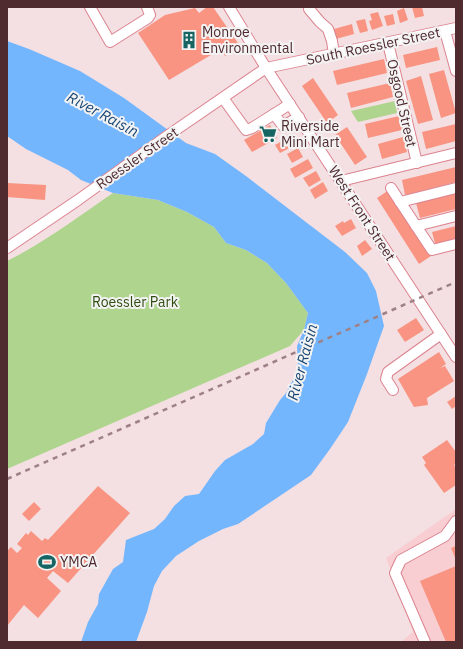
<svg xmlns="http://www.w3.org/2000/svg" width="463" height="649" font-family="'IBM Plex Sans',sans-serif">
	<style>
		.built { fill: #f8ced2 }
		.green { fill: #aed48e }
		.water { fill: #74b6fe }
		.building { fill: #f89481 }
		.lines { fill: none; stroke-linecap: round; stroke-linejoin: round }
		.minor-casing { stroke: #dc838f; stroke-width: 12 }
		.minor { stroke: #fff; stroke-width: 10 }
		.rail { stroke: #9e8185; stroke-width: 2.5; stroke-dasharray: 5 5; stroke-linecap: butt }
		.labels { text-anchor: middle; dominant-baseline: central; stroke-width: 4; stroke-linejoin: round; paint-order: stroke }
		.poi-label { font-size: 14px; fill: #4f2a2f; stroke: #f3f3f3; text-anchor: start }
		.street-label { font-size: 14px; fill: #4f2a2f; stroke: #f3f3f3 }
		.park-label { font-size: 14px; fill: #304c10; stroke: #f3f3f3 }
		.water-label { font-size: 15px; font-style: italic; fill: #184674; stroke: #f3f3f3 }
	</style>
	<rect width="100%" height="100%" fill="#f4e0e2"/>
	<polygon class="built" points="456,509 456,642 401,642 413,632 386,558"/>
	<g class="green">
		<polygon points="395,101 397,113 358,122 351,111"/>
		<path d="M113 193 158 200 187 212 214 227 226 243 246 250 267 263 286 283 308 313 304 330 290 346 7 469V261C44 243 79 216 113 193Z"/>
	</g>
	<polygon class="water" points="7,41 29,49 80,71 124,98 186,143 215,154 246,176 345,252 367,273 376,291 384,326 367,374 348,422 330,449 311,475 238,524 223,529 199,541 176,556 162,571 154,586 147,612 136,642 81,642 88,622 98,604 99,594 113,569 123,562 126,540 154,529 165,519 174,506 185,496 199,494 215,471 225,460 253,444 264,434 266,423 280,400 286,393 294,378 298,367 297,346 304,330 308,313 286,283 267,263 246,250 226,243 214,227 187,212 158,200 113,193 81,180 68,170 26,149 7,136"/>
	<g class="building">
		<polygon points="207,7 213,7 240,46 235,49 235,51 233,53 231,52 225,56 221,49 169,80 138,33 165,15 195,8 199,13"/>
		<polygon points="412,7 422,7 424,16 415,18"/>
		<polygon points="404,8 408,20 400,23 397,11"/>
		<polygon points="378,12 383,26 372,30 369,21 372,20 370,14"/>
		<polygon points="393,14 395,24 387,26 384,16"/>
		<polygon points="365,19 368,31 360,33 356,21"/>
		<polygon points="352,24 354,34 336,39 334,29"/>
		<polygon points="437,47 440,60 406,68 403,55"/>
		<polygon points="384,59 387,73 337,85 333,71"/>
		<polygon points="444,70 456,113 441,118 429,74"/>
		<polygon points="421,76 433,120 418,124 406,81"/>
		<polygon points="313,78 338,115 327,123 302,86"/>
		<polygon points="390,83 393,97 351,108 347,93"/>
		<polygon points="399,116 402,130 368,138 365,124"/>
		<polygon points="456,124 456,141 426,149 422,132"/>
		<polygon points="270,125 277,138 252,152 244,140"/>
		<polygon points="347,127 367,157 355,165 335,135"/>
		<polygon points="293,135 297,144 280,153 275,145"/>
		<polygon points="403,137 407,152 382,159 378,144"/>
		<polygon points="298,148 303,157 292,163 287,154"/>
		<polygon points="308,159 313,168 295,178 290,169"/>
		<polygon points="456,167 456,182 405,195 402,180"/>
		<polygon points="316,171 321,180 309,187 303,178"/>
		<polygon points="323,182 328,191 315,199 310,190"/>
		<polygon points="7,183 46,185 45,200 7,197"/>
		<polygon points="389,190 431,256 419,264 377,198"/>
		<polygon points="456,193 456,209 420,218 416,203"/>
		<polygon points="351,219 356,228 342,236 335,226 343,221 344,223"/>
		<polygon points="456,226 456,242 436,247 432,232"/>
		<polygon points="365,240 372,249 362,256 357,246"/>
		<polygon points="416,318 424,330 405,342 397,330"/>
		<polygon points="439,352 446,364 440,368 445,366 454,381 427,398 428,405 414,407 398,379"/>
		<polygon points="456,396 456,406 452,409 447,402"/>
		<polygon points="447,440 456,452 456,463 454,465 456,468 456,485 444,493 424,465 426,463 422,457"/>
		<polygon points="98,486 130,513 68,583 53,571 47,578 61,591 38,618 24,605 7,626 7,551 11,547 17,553 22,548 17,544 26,533 28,535 31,531 42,541 45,538 48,540"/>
		<polygon points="34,502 41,509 29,521 22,514"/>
		<polygon points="456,546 456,560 451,548"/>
		<polygon points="456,566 456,642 446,642 420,581"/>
	</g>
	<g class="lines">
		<g class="minor-casing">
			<g id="minor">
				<polyline points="90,7 110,42 148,18 150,15 147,7"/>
				<polyline points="229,7 266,68 456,357"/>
				<polyline points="309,9 320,22 328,29 332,41 334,54"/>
				<polyline points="445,31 456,71"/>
				<polyline points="388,43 417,163"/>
				<polyline points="223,98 246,130 252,128 290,104"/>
				<polyline points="274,114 283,126 299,117"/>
				<polyline points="341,181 456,153"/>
				<polyline points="391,188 432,250 456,244"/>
				<polyline points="400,202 456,188"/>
				<polyline points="416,226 456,216"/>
				<polyline points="7,248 78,200 167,136 266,68 456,28"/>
				<polyline points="393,390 386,379 388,372 441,334"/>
				<polyline points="425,642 395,573 401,560 445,536 456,521"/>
			</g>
		</g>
		<use href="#minor" class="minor"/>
		<polyline class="rail" points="7,479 456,282"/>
	</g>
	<defs>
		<g id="building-bare" transform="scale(1.38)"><path d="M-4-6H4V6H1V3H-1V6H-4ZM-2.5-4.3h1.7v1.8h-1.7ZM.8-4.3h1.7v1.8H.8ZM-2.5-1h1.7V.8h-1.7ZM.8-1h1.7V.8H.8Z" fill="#176563" stroke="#f3f3f3" stroke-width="2.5" paint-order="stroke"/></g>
		<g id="supermarket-bare" transform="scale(1.38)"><path d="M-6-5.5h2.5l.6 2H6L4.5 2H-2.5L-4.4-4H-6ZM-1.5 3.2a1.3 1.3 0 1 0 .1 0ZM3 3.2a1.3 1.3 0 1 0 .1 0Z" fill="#176563" stroke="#f3f3f3" stroke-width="2.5" paint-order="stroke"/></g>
		<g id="stadium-bare" transform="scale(1.38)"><path d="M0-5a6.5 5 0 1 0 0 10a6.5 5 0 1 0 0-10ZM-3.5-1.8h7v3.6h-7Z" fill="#176563" stroke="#f3f3f3" stroke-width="2.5" paint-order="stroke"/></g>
	</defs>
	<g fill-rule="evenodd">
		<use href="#building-bare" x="189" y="40"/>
		<use href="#supermarket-bare" x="268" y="134"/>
		<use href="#stadium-bare" x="47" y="562"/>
	</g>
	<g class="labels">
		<g class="poi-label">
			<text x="202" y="32">Monroe<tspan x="202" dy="16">Environmental</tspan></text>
			<text x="281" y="126">Riverside<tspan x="281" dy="16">Mini Mart</tspan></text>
			<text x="60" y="562">YMCA</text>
		</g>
		<g class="street-label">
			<text transform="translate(373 46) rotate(-12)">South Roessler Street</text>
			<text transform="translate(402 103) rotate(77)">Osgood Street</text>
			<text transform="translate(137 158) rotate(-35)">Roessler Street</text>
			<text transform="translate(362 213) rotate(57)">West Front Street</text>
		</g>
		<g class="park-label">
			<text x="135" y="302">Roessler Park</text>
		</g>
		<g class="water-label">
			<text transform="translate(103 114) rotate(28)">River Raisin</text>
			<text transform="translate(302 362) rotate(-75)">River Raisin</text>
		</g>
	</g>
	<rect width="463" height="649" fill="none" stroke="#4f2a2f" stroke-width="16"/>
</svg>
